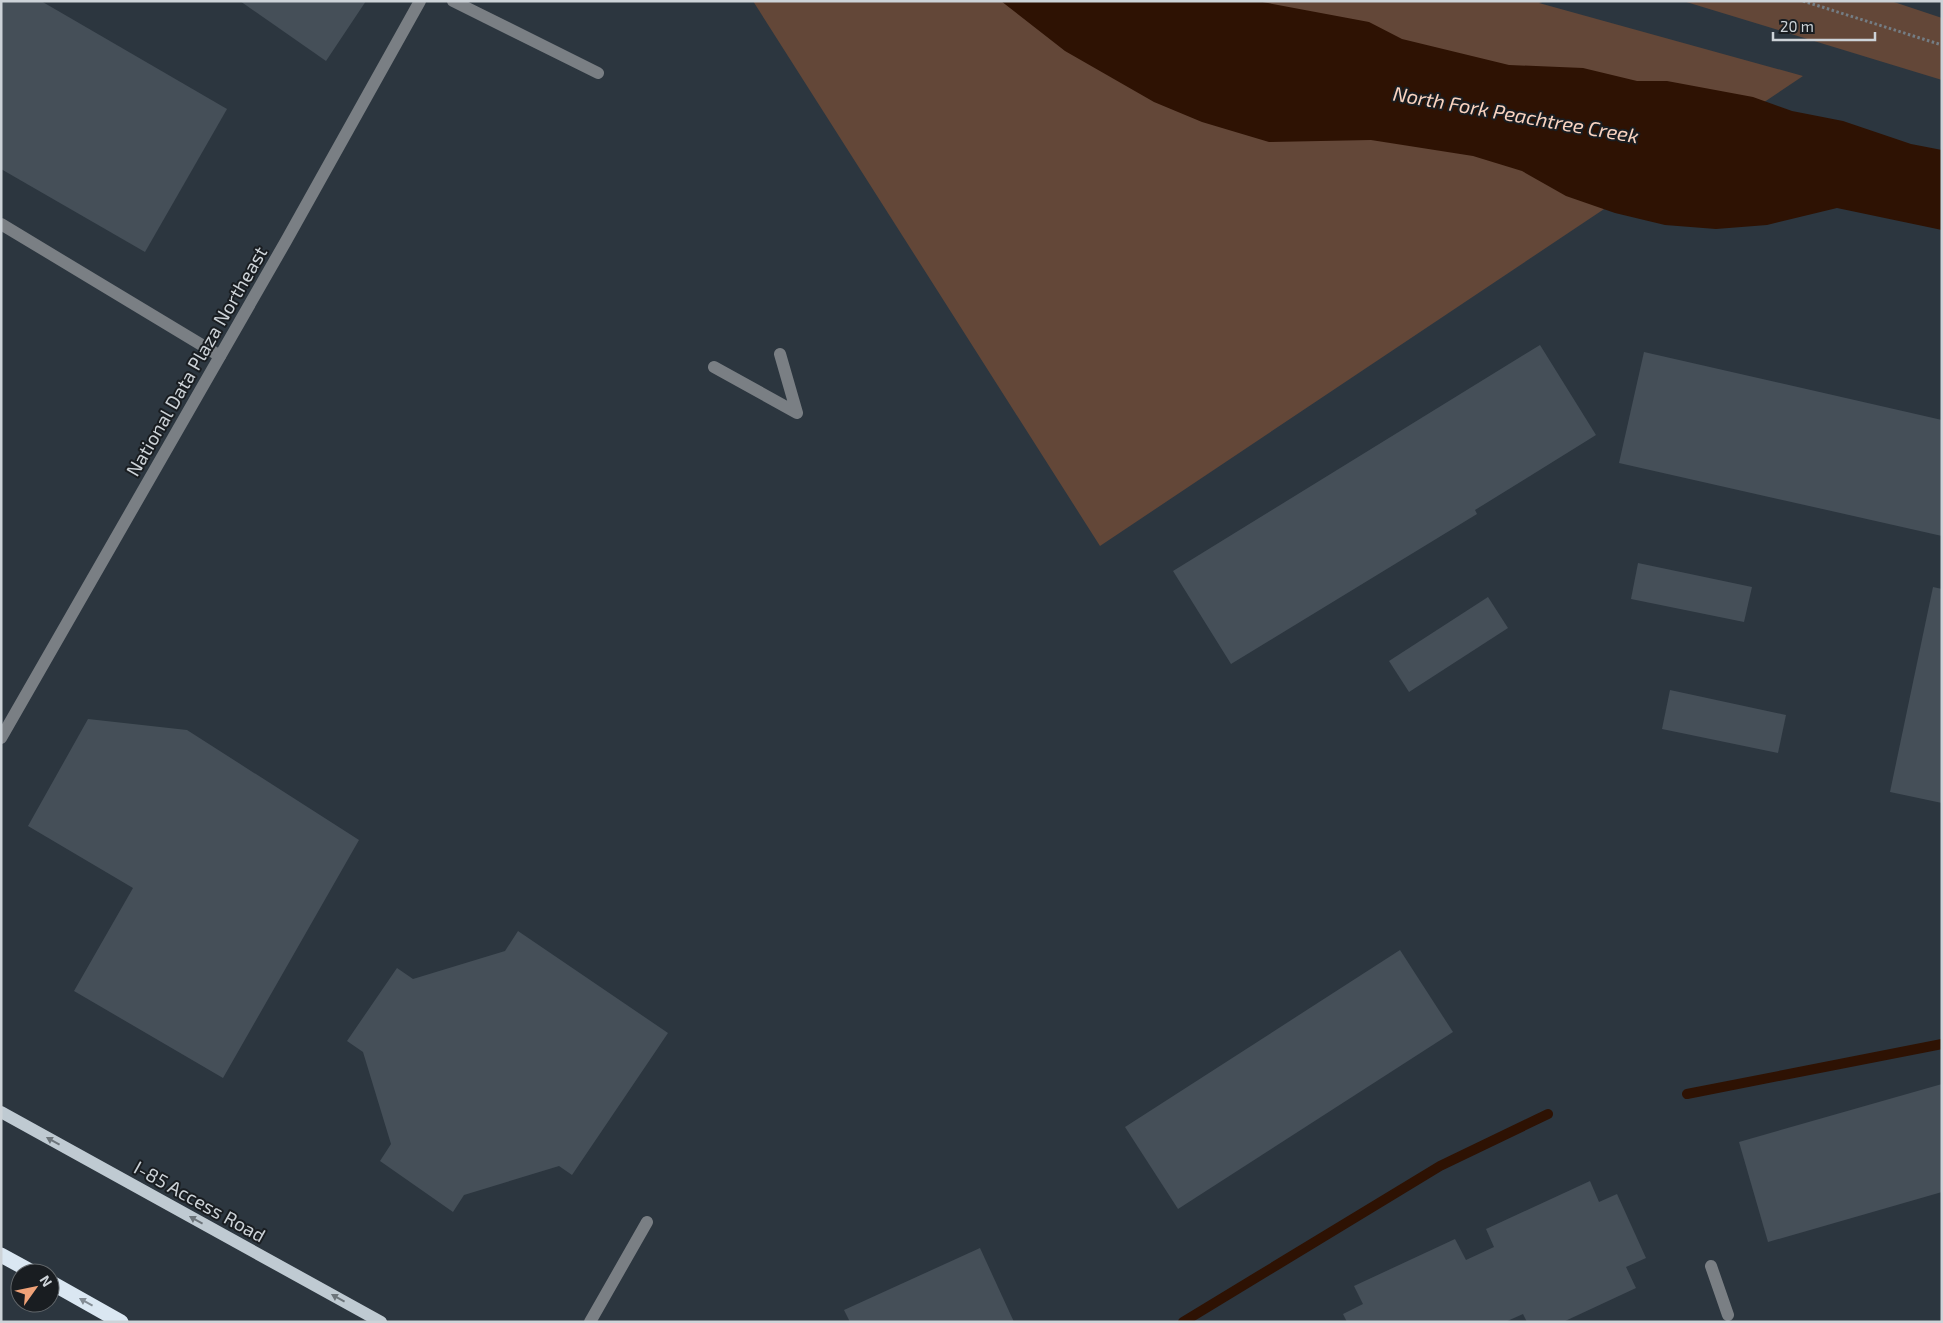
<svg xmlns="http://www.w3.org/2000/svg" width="1943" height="1323" font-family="'Exo 2',sans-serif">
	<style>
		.green { fill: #634738 }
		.water { fill: #2e1203 }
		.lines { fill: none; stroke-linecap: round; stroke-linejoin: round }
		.stream { stroke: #2e1203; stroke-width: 10 }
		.building { fill: #454f58 }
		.path { stroke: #747d84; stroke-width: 3; stroke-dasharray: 2.5 2.5; stroke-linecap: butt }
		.minor { stroke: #7a7f84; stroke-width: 12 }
		.major { stroke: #bfcad2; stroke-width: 12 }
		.highway { stroke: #dae7f2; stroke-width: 15 }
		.oneway { fill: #6c747a }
		.oneway2 { fill: #838c94 }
		.labels { text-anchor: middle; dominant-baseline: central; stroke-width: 4; stroke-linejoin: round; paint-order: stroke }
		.street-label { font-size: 19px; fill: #cdd3d8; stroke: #191d21 }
		.water-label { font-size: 20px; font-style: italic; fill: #f9d3c0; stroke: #191d21 }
	</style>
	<rect width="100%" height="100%" fill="#2c363f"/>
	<g class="green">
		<polygon points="753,1 1546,1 1539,3 1803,76 1100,546"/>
		<polygon points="1683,1 1891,1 1942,18 1942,80"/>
	</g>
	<polygon class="water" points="1001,1 1257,1 1369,22 1402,39 1509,65 1583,68 1637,81 1667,81 1753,97 1792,111 1843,121 1911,144 1942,150 1942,230 1837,208 1767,225 1716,229 1665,225 1615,213 1566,196 1522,171 1473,156 1371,140 1269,142 1202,122 1154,102 1065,51"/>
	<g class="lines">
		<g class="stream">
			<polyline points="1687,1094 1942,1044"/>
			<polyline points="1183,1322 1440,1166 1548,1114"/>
		</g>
	</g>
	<g class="building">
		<polygon points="1,1 41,1 227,109 145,252 1,169"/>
		<polygon points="240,1 366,1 326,61"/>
		<polygon points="1540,345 1596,435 1475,510 1477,514 1231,664 1173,571"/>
		<polygon points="1644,352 1942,420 1942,536 1619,463"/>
		<polygon points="1638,563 1752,587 1744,622 1631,599"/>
		<polygon points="1933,587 1942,589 1942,803 1890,792"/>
		<polygon points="1488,597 1508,628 1409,692 1389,661"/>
		<polygon points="1670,690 1786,715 1778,753 1662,729"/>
		<polygon points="88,719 187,730 359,840 223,1078 74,991 133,888 28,826"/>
		<polygon points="518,931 668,1033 572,1175 559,1166 464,1195 453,1212 380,1161 391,1144 363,1052 347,1041 397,968 413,979 505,951"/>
		<polygon points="1400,950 1453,1032 1178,1209 1125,1127"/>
		<polygon points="1942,1084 1942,1192 1768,1242 1739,1142"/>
		<polygon points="1590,1181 1599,1202 1617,1194 1646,1258 1626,1267 1636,1288 1563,1322 1527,1322 1523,1314 1505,1322 1347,1322 1343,1314 1363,1304 1354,1286 1455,1239 1466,1260 1494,1247 1486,1229"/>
		<polygon points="980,1248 1014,1322 850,1322 844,1310"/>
	</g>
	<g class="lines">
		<polyline class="path" points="1803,1 1942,45"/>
		<g class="minor">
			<polyline points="453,1 598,73"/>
			<polyline points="1,224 220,356"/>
			<polyline points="714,367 797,413 780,354"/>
			<polyline points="1,738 286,241 420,1"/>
			<polyline points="1711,1266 1728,1315"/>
			<polyline points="590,1322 647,1222"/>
		</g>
		<polyline class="major" points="1,1112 381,1322"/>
		<g class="highway">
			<polyline points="1,1255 34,1273"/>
			<polyline points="50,1282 121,1322"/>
		</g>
	</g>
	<defs><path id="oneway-solid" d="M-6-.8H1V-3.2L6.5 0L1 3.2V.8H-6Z" transform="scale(1.25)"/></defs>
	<g class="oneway">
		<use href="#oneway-solid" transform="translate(53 1141) rotate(-151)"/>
		<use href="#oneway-solid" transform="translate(196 1220) rotate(-151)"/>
		<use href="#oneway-solid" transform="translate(338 1298) rotate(-151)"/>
	</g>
	<use class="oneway2" href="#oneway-solid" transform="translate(86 1302) rotate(-151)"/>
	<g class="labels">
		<g class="street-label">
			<text transform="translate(196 361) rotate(-60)">National Data Plaza Northeast</text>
			<text transform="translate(200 1201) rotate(29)">I-85 Access Road</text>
		</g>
		<g class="water-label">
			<text transform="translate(1516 114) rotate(10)">North Fork Peachtree Creek</text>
		</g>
	</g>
	<rect width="1943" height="1323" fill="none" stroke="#cdd3d8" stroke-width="5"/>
	<g transform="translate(35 1288) rotate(57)"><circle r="24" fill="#191d21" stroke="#61666a"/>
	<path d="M0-4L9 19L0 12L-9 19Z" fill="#f0a278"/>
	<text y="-8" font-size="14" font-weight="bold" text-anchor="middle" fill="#cdd3d8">N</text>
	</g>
	<path d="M1773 32v8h102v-8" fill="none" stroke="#cdd3d8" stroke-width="2.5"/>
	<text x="1780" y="32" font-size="15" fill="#cdd3d8" stroke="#191d21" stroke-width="4" paint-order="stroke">20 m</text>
</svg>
